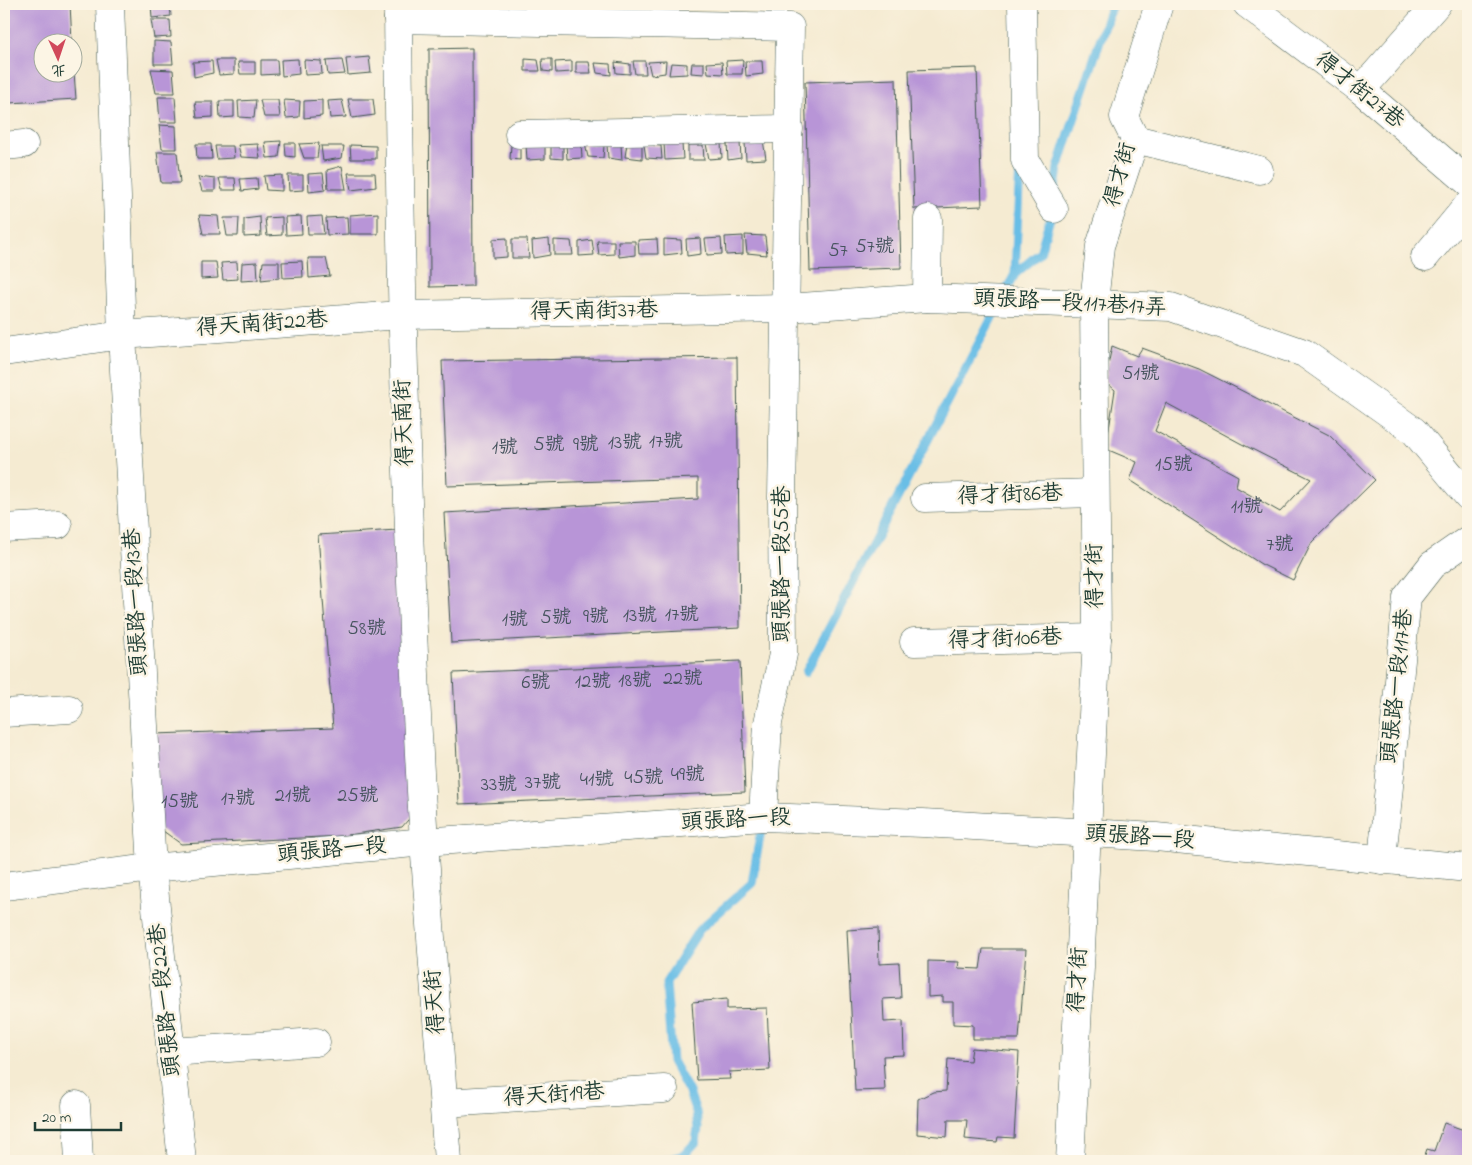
<svg xmlns="http://www.w3.org/2000/svg" width="1472" height="1165" font-family="'Indie Flower','LXGW WenKai TC',sans-serif">
	<style>
		.lines { fill: none; stroke-linecap: round; stroke-linejoin: round }
		.stream { stroke: #69bee6; stroke-width: 9 }
		.building { fill: #b895d7; fill-rule: evenodd }
		.minor-casing { stroke: #3f574c; stroke-width: 29 }
		.minor { stroke: #fff; stroke-width: 28 }
		.labels { text-anchor: middle; dominant-baseline: central; stroke-width: 5; stroke-linejoin: round; paint-order: stroke }
		.number-label { font-size: 20px; fill: #45535d }
		.street-label { font-size: 22px; fill: #1f3d34; stroke: #fcf5e5 }
	</style>
	<rect width="100%" height="100%" fill="#fcf5e5"/>
	<filter id="ink" filterUnits="userSpaceOnUse"><feTurbulence type="fractalNoise" baseFrequency=".02" numOctaves="2"/><feDisplacementMap in="SourceGraphic" scale="10" xChannelSelector="R" yChannelSelector="G"/><feConvolveMatrix kernelMatrix="1 2 1 2 8 2 1 2 1" color-interpolation-filters="sRGB"/></filter>
	<filter id="wash" filterUnits="userSpaceOnUse"><feTurbulence type="fractalNoise" baseFrequency=".0096" numOctaves="4" result="noise"/><feDisplacementMap in="SourceGraphic" scale="20" xChannelSelector="R" yChannelSelector="G"/><feGaussianBlur stdDeviation="1.12" result="paint"/><feColorMatrix in="noise" values="0 0 0 0 0 0 0 0 0 0 0 0 0 0 0 0 0 1.4 0 .05"/><feComposite in="paint" operator="in"/></filter>
	<g filter="url(#wash)">
		<rect width="100%" height="100%" fill="#f5ebd2"/>
		<g class="lines">
			<g class="stream">
				<polyline points="1054,196 1058,168 1112,4"/>
				<polyline points="1015,274 1040,253 1052,211"/>
				<polyline points="806,672 1015,274 1020,166"/>
				<polyline points="663,1161 684,1155 696,1142 698,1128 696,1112 689,1092 672,1061 666,983 699,930 752,883 762,824"/>
			</g>
		</g>
		<g id="blocks">
			<g class="building">
				<polygon points="4,4 70,4 72,42 42,42 42,72 74,72 76,99 9,103"/>
				<polygon points="151,4 170,4 171,16 152,18"/>
				<polygon points="346,4 370,4 370,6 347,6"/>
				<polygon points="151,20 170,20 171,37 154,38"/>
				<polygon points="154,41 171,42 173,64 154,64"/>
				<polygon points="472,48 473,286 430,287 429,49"/>
				<polygon points="369,57 371,73 348,75 346,59"/>
				<polygon points="298,59 299,74 282,76 281,60"/>
				<polygon points="525,59 538,60 540,71 525,71"/>
				<polygon points="542,59 552,59 552,72 543,71"/>
				<polygon points="216,60 234,60 234,74 219,75"/>
				<polygon points="261,60 277,60 278,74 261,75"/>
				<polygon points="304,60 321,61 322,74 305,75"/>
				<polygon points="342,60 345,74 328,75 326,61"/>
				<polygon points="743,60 742,74 727,74 726,61"/>
				<polygon points="212,61 213,73 194,77 193,62"/>
				<polygon points="572,61 572,72 556,73 555,62"/>
				<polygon points="633,61 645,61 646,74 635,74"/>
				<polygon points="666,61 665,73 651,75 648,62"/>
				<polygon points="745,61 762,61 763,74 746,76"/>
				<polygon points="238,62 255,62 255,74 240,74"/>
				<polygon points="576,62 589,62 591,73 576,73"/>
				<polygon points="615,62 630,64 630,74 616,73"/>
				<polygon points="722,62 723,74 708,73 707,63"/>
				<polygon points="595,63 610,64 611,75 597,73"/>
				<polygon points="671,63 687,64 687,74 669,75"/>
				<polygon points="692,63 704,63 704,74 691,73"/>
				<polygon points="977,68 982,206 914,209 909,70"/>
				<polygon points="151,69 173,70 175,93 156,93"/>
				<polygon points="896,79 901,268 810,271 805,82"/>
				<polygon points="158,97 175,97 177,122 160,122"/>
				<polygon points="348,99 373,99 375,115 352,118"/>
				<polygon points="256,100 254,118 239,117 238,101"/>
				<polygon points="260,100 278,100 280,117 264,117"/>
				<polygon points="284,100 300,101 299,117 286,118"/>
				<polygon points="322,100 322,116 304,118 304,101"/>
				<polygon points="342,100 346,117 330,118 328,101"/>
				<polygon points="219,101 234,101 234,117 220,118"/>
				<polygon points="195,102 213,102 213,117 197,118"/>
				<polygon points="159,125 176,126 177,149 162,149"/>
				<polygon points="763,140 766,159 746,160 745,142"/>
				<polygon points="281,141 279,157 267,158 265,142"/>
				<polygon points="581,142 582,158 567,159 566,144"/>
				<polygon points="285,143 295,143 295,157 286,156"/>
				<polygon points="319,143 317,158 304,158 299,144"/>
				<polygon points="627,143 642,145 642,159 625,157"/>
				<polygon points="721,143 722,158 709,159 706,144"/>
				<polygon points="727,143 740,143 741,158 728,160"/>
				<polygon points="196,144 211,144 212,159 197,159"/>
				<polygon points="258,144 260,158 241,157 238,145"/>
				<polygon points="545,144 545,159 527,160 526,145"/>
				<polygon points="585,144 604,145 603,158 588,157"/>
				<polygon points="664,144 682,144 683,159 665,160"/>
				<polygon points="350,145 376,146 376,159 351,159"/>
				<polygon points="511,145 520,145 520,160 510,159"/>
				<polygon points="551,145 563,145 563,159 551,158"/>
				<polygon points="607,145 621,145 622,160 608,158"/>
				<polygon points="644,145 661,146 662,159 646,158"/>
				<polygon points="688,145 703,145 704,160 688,160"/>
				<polygon points="215,146 233,146 234,158 217,159"/>
				<polygon points="321,146 344,146 342,158 323,161"/>
				<polygon points="157,152 177,152 180,183 161,183"/>
				<polygon points="342,166 346,189 328,189 327,170"/>
				<polygon points="323,173 325,190 309,192 308,174"/>
				<polygon points="348,173 375,173 376,187 351,190"/>
				<polygon points="282,175 282,191 266,190 264,176"/>
				<polygon points="288,175 303,175 303,190 289,191"/>
				<polygon points="198,177 215,179 215,191 202,191"/>
				<polygon points="219,178 235,178 236,190 222,190"/>
				<polygon points="257,178 258,189 242,191 240,179"/>
				<polygon points="378,213 378,234 350,234 350,215"/>
				<polygon points="199,215 218,216 220,234 203,234"/>
				<polygon points="301,216 302,234 286,235 285,217"/>
				<polygon points="322,216 324,234 308,234 307,217"/>
				<polygon points="260,217 261,236 244,237 244,219"/>
				<polygon points="282,217 282,235 267,236 265,218"/>
				<polygon points="347,217 348,234 327,235 326,218"/>
				<polygon points="224,218 239,218 238,236 227,236"/>
				<polygon points="745,235 765,236 767,255 747,253"/>
				<polygon points="743,236 743,254 726,255 725,237"/>
				<polygon points="507,238 507,257 493,258 493,239"/>
				<polygon points="700,238 701,254 687,256 686,239"/>
				<polygon points="721,238 722,254 707,255 705,239"/>
				<polygon points="512,239 527,239 529,258 512,258"/>
				<polygon points="549,239 550,255 533,258 532,241"/>
				<polygon points="657,239 658,254 639,254 638,240"/>
				<polygon points="664,239 681,240 682,253 664,255"/>
				<polygon points="554,240 571,241 573,255 554,255"/>
				<polygon points="592,240 594,255 579,256 579,242"/>
				<polygon points="597,241 614,241 614,254 599,255"/>
				<polygon points="618,241 635,241 635,255 619,257"/>
				<polygon points="308,258 326,258 330,276 309,278"/>
				<polygon points="302,261 303,277 283,278 282,262"/>
				<polygon points="201,262 216,262 218,278 201,279"/>
				<polygon points="237,262 238,279 223,280 221,263"/>
				<polygon points="257,262 258,280 241,281 242,263"/>
				<polygon points="263,262 279,262 279,278 261,280"/>
				<path d="M1112 346 1137 356 1142 348 1199 369 1329 435 1375 480 1312 542 1293 580 1261 564 1130 480 1137 462 1106 449 1115 390 1105 381ZM1166 403 1240 443 1311 479 1280 512 1236 487 1238 476 1155 431Z"/>
				<polygon points="737,357 740,628 451,643 444,513 698,499 698,478 447,486 442,361"/>
				<polygon points="397,530 419,807 402,827 341,836 181,844 159,828 154,734 333,728 318,535"/>
				<polygon points="740,661 745,792 459,804 453,673"/>
				<polygon points="878,928 879,964 899,963 901,998 883,999 884,1022 903,1021 904,1055 883,1056 885,1090 855,1091 847,930"/>
				<polygon points="983,949 1026,949 1019,1039 973,1039 973,1025 953,1024 953,1002 943,1002 943,996 928,997 928,961 959,962 958,968 980,969"/>
				<polygon points="727,999 727,1009 767,1008 770,1070 729,1072 730,1079 697,1080 692,1002"/>
				<polygon points="972,1048 1019,1052 1014,1138 998,1137 997,1142 965,1139 967,1120 948,1120 947,1137 917,1134 918,1099 933,1092 946,1091 948,1059 970,1061"/>
				<polygon points="1468,1120 1468,1161 1423,1161 1427,1149 1434,1151 1444,1123 1464,1130"/>
			</g>
		</g>
	</g>
	<g filter="url(#ink)">
		<use href="#blocks" fill-opacity="0" stroke="#3f574c" stroke-width="1"/>
		<g class="lines">
			<g class="minor-casing">
				<g id="minor">
					<polyline points="110,4 122,335 152,868 182,1161"/>
					<path d="M398 4C400 283 407 563 424 842 431 948 440 1055 448 1161"/>
					<polyline points="1022,4 1025,160 1054,209"/>
					<polyline points="1247,4 1361,90 1468,182"/>
					<polyline points="398,19 790,27 782,497 783,654 768,723 763,817"/>
					<polyline points="1361,90 1437,4"/>
					<polyline points="519,134 789,129"/>
					<polyline points="1135,139 1259,170"/>
					<polyline points="4,146 24,144"/>
					<polyline points="1425,257 1468,205"/>
					<polyline points="927,298 928,219"/>
					<polyline points="4,352 122,335 401,315 787,308 927,298 1171,307 1304,353 1414,431 1468,496"/>
					<polyline points="925,498 1094,493"/>
					<polyline points="4,528 58,525"/>
					<polyline points="914,642 1097,638"/>
					<polyline points="4,713 69,709"/>
					<polyline points="1382,860 1407,597 1432,565 1468,540"/>
					<polyline points="4,886 152,868 424,842 763,817 923,823 1156,837 1468,868"/>
					<polyline points="171,1052 316,1042"/>
					<polyline points="444,1103 664,1089"/>
					<polyline points="76,1105 79,1161"/>
					<polyline points="1070,1161 1097,638 1094,303 1100,246 1135,139 1124,117 1159,4"/>
				</g>
			</g>
			<use href="#minor" class="minor"/>
		</g>
	</g>
	<g class="labels">
		<g class="number-label">
			<text x="875" y="247">57號</text>
			<text x="838" y="251">57</text>
			<text x="1141" y="374">51號</text>
			<text x="666" y="442">17號</text>
			<text x="625" y="443">13號</text>
			<text x="549" y="445">5號</text>
			<text x="586" y="445">9號</text>
			<text x="505" y="448">1號</text>
			<text x="1174" y="465">15號</text>
			<text x="1247" y="507">11號</text>
			<text x="1280" y="545">7號</text>
			<text x="682" y="615">17號</text>
			<text x="640" y="616">13號</text>
			<text x="596" y="617">9號</text>
			<text x="556" y="618">5號</text>
			<text x="515" y="620">1號</text>
			<text x="367" y="629">58號</text>
			<text x="683" y="679">22號</text>
			<text x="635" y="681">18號</text>
			<text x="593" y="682">12號</text>
			<text x="536" y="683">6號</text>
			<text x="688" y="775">49號</text>
			<text x="644" y="778">45號</text>
			<text x="597" y="780">41號</text>
			<text x="543" y="783">37號</text>
			<text x="499" y="785">33號</text>
			<text x="293" y="796">21號</text>
			<text x="358" y="796">25號</text>
			<text x="238" y="799">17號</text>
			<text x="180" y="802">15號</text>
		</g>
		<g class="street-label">
			<text transform="translate(1359 91) rotate(39)">得才街27巷</text>
			<text transform="translate(1121 175) rotate(-75)">得才街</text>
			<text transform="translate(1070 304) rotate(3)">頭張路一段117巷17弄</text>
			<text transform="translate(594 312) rotate(-1)">得天南街37巷</text>
			<text transform="translate(262 325) rotate(-4)">得天南街22巷</text>
			<text transform="translate(405 423) rotate(-92)">得天南街</text>
			<text transform="translate(1010 496) rotate(-2)">得才街86巷</text>
			<text transform="translate(783 564) rotate(-90)">頭張路一段55巷</text>
			<text transform="translate(1096 576) rotate(-91)">得才街</text>
			<text transform="translate(137 602) rotate(-93)">頭張路一段13巷</text>
			<text transform="translate(1005 640) rotate(-2)">得才街106巷</text>
			<text transform="translate(1398 686) rotate(-84)">頭張路一段117巷</text>
			<text transform="translate(736 821) rotate(-3)">頭張路一段</text>
			<text transform="translate(1140 838) rotate(4)">頭張路一段</text>
			<text transform="translate(332 851) rotate(-5)">頭張路一段</text>
			<text transform="translate(1079 980) rotate(-87)">得才街</text>
			<text transform="translate(166 1000) rotate(-96)">頭張路一段22巷</text>
			<text transform="translate(436 1002) rotate(-94)">得天街</text>
			<text transform="translate(554 1096) rotate(-4)">得天街19巷</text>
		</g>
	</g>
	<rect width="1472" height="1165" fill="none" stroke="#fcf5e5" stroke-width="20"/>
	<g transform="translate(58 58) rotate(177)"><circle r="24" fill="#fcf5e5" stroke="#a4ab9e"/>
	<path d="M0-4L9 19L0 12L-9 19Z" fill="#d1495b"/>
	<text y="-8" font-size="14" font-weight="bold" text-anchor="middle" fill="#1f3d34">北</text>
	</g>
	<path d="M35 1122v8h86v-8" fill="none" stroke="#1f3d34" stroke-width="2.5"/>
	<text x="42" y="1122" font-size="15" fill="#1f3d34" stroke="#fcf5e5" stroke-width="4" paint-order="stroke">20 m</text>
</svg>
